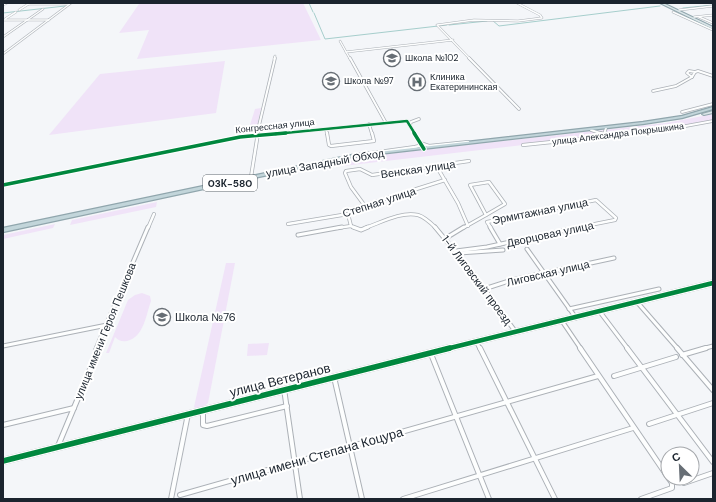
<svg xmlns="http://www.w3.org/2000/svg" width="716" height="502" font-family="'DM Sans',sans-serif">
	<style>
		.green { fill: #f0e3f8 }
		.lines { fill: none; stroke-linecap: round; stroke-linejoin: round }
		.stream { stroke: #a6cecc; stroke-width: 1 }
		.street-far4-casing { stroke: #acb1b7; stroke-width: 2.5 }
		.street-far3-casing { stroke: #acb1b7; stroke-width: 3.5 }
		.street-far2-casing { stroke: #acb1b7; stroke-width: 4 }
		.street-far1-casing { stroke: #acb1b7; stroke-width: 5 }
		.street-casing { stroke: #acb1b7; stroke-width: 6 }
		.secondary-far1-casing { stroke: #acb1b7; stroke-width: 7 }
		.secondary-casing { stroke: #acb1b7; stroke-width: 8 }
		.primary-casing { stroke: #90a6ad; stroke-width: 2 }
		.highway-casing { stroke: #90a6ad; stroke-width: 2.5 }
		.street-far4 { stroke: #fdfefe; stroke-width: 1.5 }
		.street-far3 { stroke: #fdfefe; stroke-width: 2 }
		.street-far2 { stroke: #fdfefe; stroke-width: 2.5 }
		.street-far1 { stroke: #fdfefe; stroke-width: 3 }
		.street { stroke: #fdfefe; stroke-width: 4 }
		.secondary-far1 { stroke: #ecf1f3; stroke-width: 5 }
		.secondary { stroke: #ecf1f3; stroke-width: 6 }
		.primary { fill: #dae5e8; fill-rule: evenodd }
		.highway { fill: #c2d5da; fill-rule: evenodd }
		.cycleway-far3-casing { stroke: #fff; stroke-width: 4 }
		.cycleway-far2-casing { stroke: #fff; stroke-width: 5.5 }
		.cycleway-far1-casing { stroke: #fff; stroke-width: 7 }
		.cycleway-casing { stroke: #fff; stroke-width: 8 }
		.cycleway-far3 { stroke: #00873e; stroke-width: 2.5 }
		.cycleway-far2 { stroke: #00873e; stroke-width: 3.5 }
		.cycleway-far1 { stroke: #00873e; stroke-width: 4.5 }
		.cycleway { stroke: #00873e; stroke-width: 5.5 }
		.labels { text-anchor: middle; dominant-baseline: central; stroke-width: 4; stroke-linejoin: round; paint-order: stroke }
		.far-poi-label { font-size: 9px; fill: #1b242e; stroke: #fff; text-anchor: start }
		.far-street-label { font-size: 9px; fill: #1b242e; stroke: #fff }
		.shield { fill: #fff; stroke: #5f666d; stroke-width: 1 }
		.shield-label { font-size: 10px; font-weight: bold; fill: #1b242e }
		.street-label { font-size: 11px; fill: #1b242e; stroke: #fff }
		.poi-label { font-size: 11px; fill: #1b242e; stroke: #fff; text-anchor: start }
		.near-street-label { font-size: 13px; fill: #1b242e; stroke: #fff }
	</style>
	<rect width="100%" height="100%" fill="#f4f6f9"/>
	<g class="green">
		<polygon points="303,3 321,40 137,59 149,30 119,33 139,4"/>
		<polygon points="225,61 216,113 49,135 100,74"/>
		<polygon points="261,108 256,132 247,133 246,127 250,125 255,109"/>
		<polygon points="713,114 713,120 643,131 343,166 340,161 369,156 666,123"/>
		<polygon points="157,202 156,207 70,225 72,220"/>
		<polygon points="55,224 53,228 3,239 3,235"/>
		<polygon points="226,263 235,263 208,403 198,411 194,407"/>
		<path d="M142 293 150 296 151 301C146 315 144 337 127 341 122 342 119 341 115 337L109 353H106L128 300 135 295Z"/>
		<polygon points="269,343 267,355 247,356 248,344"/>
	</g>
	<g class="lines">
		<g class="stream">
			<polyline points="309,3 313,12"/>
			<polyline points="683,8 713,5"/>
			<polyline points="3,13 65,6"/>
			<polyline points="314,13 325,39 447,25"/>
			<polyline points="492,20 499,26 660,6"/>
			<polyline points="449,25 487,21"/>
		</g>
		<g class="street-far4-casing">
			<g id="street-far4">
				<polyline points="29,4 69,4"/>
				<polyline points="3,5 7,3"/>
				<polyline points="19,10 30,3"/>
				<polyline points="679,10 713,6"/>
				<polyline points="673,12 713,30"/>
				<polyline points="694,17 713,15"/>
				<polyline points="699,17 713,23"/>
				<polyline points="5,19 16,12"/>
				<polyline points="3,20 49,20"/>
				<polyline points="3,37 43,9"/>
				<polyline points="340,41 350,59"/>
				<polyline points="346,52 453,40"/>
				<polyline points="3,54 71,3"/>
				<polyline points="274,59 275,56"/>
				<polyline points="470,59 437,25 474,20 518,21 542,18 540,15 517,3"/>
			</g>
		</g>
		<g class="street-far3-casing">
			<g id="street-far3">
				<polyline points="350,58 386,123"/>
				<polyline points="469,58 519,109"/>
				<polygon points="689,71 695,72 692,77 687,73"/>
				<polyline points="695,72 698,71 713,76"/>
				<polyline points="653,91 676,86 692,77"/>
				<polyline points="682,112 713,104"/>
				<polyline points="369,124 372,134"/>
				<polyline points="410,125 411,122 419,119"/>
				<polyline points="326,129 327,134"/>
				<polyline points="591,130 603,134"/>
				<polyline points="257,134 275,58"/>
				<polyline points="275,134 407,121 415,134"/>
				<polyline points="604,134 606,128"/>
				<polyline points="630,134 664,130 713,121"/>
			</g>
		</g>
		<g class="street-far2-casing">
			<g id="street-far2">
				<polyline points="327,133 329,145 331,146 374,141 372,133"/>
				<polyline points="414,133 424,149"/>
				<polyline points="601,133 607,136"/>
				<polyline points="523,145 639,133"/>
				<polyline points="357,155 415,147 419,146 420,143 429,146 468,142"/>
				<polyline points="437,167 458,203 468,226"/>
				<polyline points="251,177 258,133"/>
				<polygon points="489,182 505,204 486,215 470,185"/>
				<polyline points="3,185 240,137 286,133"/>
				<polyline points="365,206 351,187 345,173 346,171 360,169 372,175 469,161"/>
				<polyline points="348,214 351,226"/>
				<polyline points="288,224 348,214 353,209 445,180"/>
				<polyline points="351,226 355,228"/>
				<polyline points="148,228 154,214"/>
				<polyline points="337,228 351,226"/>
				<path d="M365 228C380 223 401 211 418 215 425 217 431 223 436 228"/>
				<polyline points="463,228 486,215"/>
				<polyline points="491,228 487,222 596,200 616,218 615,220 575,228"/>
			</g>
		</g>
		<g class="street-far1-casing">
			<g id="street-far1">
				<polyline points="353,227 361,230 368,227"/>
				<polyline points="435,227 468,267 515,331"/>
				<polyline points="490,227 500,244"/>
				<polyline points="298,235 342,227"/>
				<polyline points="446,238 464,227"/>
				<polyline points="527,249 576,318"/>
				<polyline points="456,251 487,247 580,227"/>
				<polyline points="459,253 503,250"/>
				<polyline points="484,289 512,280 614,258"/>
				<polyline points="637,302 678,349"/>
				<polyline points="569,309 659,289"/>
				<polyline points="600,312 628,349"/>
				<polyline points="562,321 581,349"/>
				<polyline points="477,343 480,349"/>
				<polyline points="3,346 107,325"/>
				<polyline points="96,349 148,227"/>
				<polyline points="702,349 713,346"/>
			</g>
		</g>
		<g class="street-casing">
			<g id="street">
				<polyline points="480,348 555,499"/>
				<polyline points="580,348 672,483 672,488 641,499"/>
				<polyline points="627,348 713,462"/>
				<polyline points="677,348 713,390"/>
				<polyline points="431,354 489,499"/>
				<polyline points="682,355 706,348"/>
				<polyline points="614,376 676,357"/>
				<polyline points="334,377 362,499"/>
				<polyline points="284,389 300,499"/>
				<polyline points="203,411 203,425 207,426 287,406"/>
				<polyline points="649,424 713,403"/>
				<polyline points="3,425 74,408"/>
				<polyline points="58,446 96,355 97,348"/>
				<polyline points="684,483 713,473"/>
				<polyline points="180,495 598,376"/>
				<polyline points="171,499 188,414"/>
				<polyline points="403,499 633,428"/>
			</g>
		</g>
		<g class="secondary-far1-casing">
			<polyline id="secondary-far1" points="446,349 713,283"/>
		</g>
		<g class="secondary-casing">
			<polyline id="secondary" points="3,461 450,348"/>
		</g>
		<g class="primary-casing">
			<g id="primary">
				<polygon points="660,3 663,3 713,27 713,29"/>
				<polygon points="713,111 713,113 704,115 702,114"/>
			</g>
		</g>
		<g class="highway-casing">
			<polygon id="highway" points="713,107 713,109 682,118 643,124 352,157 3,232 3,228 352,155 643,122 682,116"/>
		</g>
		<use href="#street-far4" class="street-far4"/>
		<use href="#street-far3" class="street-far3"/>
		<use href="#street-far2" class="street-far2"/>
		<use href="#street-far1" class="street-far1"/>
		<use href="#street" class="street"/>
		<use href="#secondary-far1" class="secondary-far1"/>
		<use href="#secondary" class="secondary"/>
		<use href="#primary" class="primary"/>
		<use href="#highway" class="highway"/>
		<g class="cycleway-far3-casing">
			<polyline id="cycleway-far3" points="275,134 407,121 415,134"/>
		</g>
		<g class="cycleway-far2-casing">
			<g id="cycleway-far2">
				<polyline points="414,133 424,149"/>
				<polyline points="3,185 240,137 286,133"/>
			</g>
		</g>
		<g class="cycleway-far1-casing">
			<polyline id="cycleway-far1" points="446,349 713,283"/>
		</g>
		<g class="cycleway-casing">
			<polyline id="cycleway" points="3,461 450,348"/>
		</g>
		<use href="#cycleway-far3" class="cycleway-far3"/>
		<use href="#cycleway-far2" class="cycleway-far2"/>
		<use href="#cycleway-far1" class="cycleway-far1"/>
		<use href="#cycleway" class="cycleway"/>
	</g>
	<defs>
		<g id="school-ring" transform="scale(0.9)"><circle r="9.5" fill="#fff" stroke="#676e75" stroke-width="1.5"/><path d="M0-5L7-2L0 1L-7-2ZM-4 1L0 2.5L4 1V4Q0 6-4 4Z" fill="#676e75"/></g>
		<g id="hospital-ring" transform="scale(0.9)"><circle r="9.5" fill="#fff" stroke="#676e75" stroke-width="1.5"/><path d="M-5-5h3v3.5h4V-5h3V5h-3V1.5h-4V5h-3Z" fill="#676e75"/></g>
	</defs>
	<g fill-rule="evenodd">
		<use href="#school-ring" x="392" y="58"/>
		<use href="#school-ring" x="331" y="81"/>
		<use href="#hospital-ring" x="417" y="82"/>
		<use href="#school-ring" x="162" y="317"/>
	</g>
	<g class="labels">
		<g class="far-poi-label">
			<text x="405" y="58">Школа №102</text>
			<text x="430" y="77">Клиника<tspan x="430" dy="10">Екатерининская</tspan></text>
			<text x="344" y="81">Школа №97</text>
		</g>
		<g class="far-street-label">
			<text transform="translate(275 126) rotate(-6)">Конгрессная улица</text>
			<text transform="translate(618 134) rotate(-7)">улица Александра Покрышкина</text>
		</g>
		<rect class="shield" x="203" y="175" width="54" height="16" rx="3"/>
		<g class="shield-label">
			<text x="230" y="183">03К-580</text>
		</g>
		<g class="street-label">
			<text transform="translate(325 163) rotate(-10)">улица Западный Обход</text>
			<text transform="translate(418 169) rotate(-8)">Венская улица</text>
			<text transform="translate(379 202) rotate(-18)">Степная улица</text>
			<text transform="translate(540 211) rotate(-11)">Эрмитажная улица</text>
			<text transform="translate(550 234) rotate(-12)">Дворцовая улица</text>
			<text transform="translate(548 273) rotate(-13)">Лиговская улица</text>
			<text transform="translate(477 280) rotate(53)">1-й Лиговский проезд</text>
			<text transform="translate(105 331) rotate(-68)">улица имени Героя Пешкова</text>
		</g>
		<g class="poi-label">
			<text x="175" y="317">Школа №76</text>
		</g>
		<g class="near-street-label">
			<text transform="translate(280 380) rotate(-14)">улица Ветеранов</text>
			<text transform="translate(317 456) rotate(-16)">улица имени Степана Коцура</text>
		</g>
	</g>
	<rect width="716" height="502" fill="none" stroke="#1b242e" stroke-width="8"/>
	<g transform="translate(680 466) rotate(336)"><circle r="19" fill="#ffffff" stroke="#a4a7ab"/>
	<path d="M0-3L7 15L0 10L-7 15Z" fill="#676e75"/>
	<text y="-6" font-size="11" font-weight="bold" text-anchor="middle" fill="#1b242e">С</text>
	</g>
</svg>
